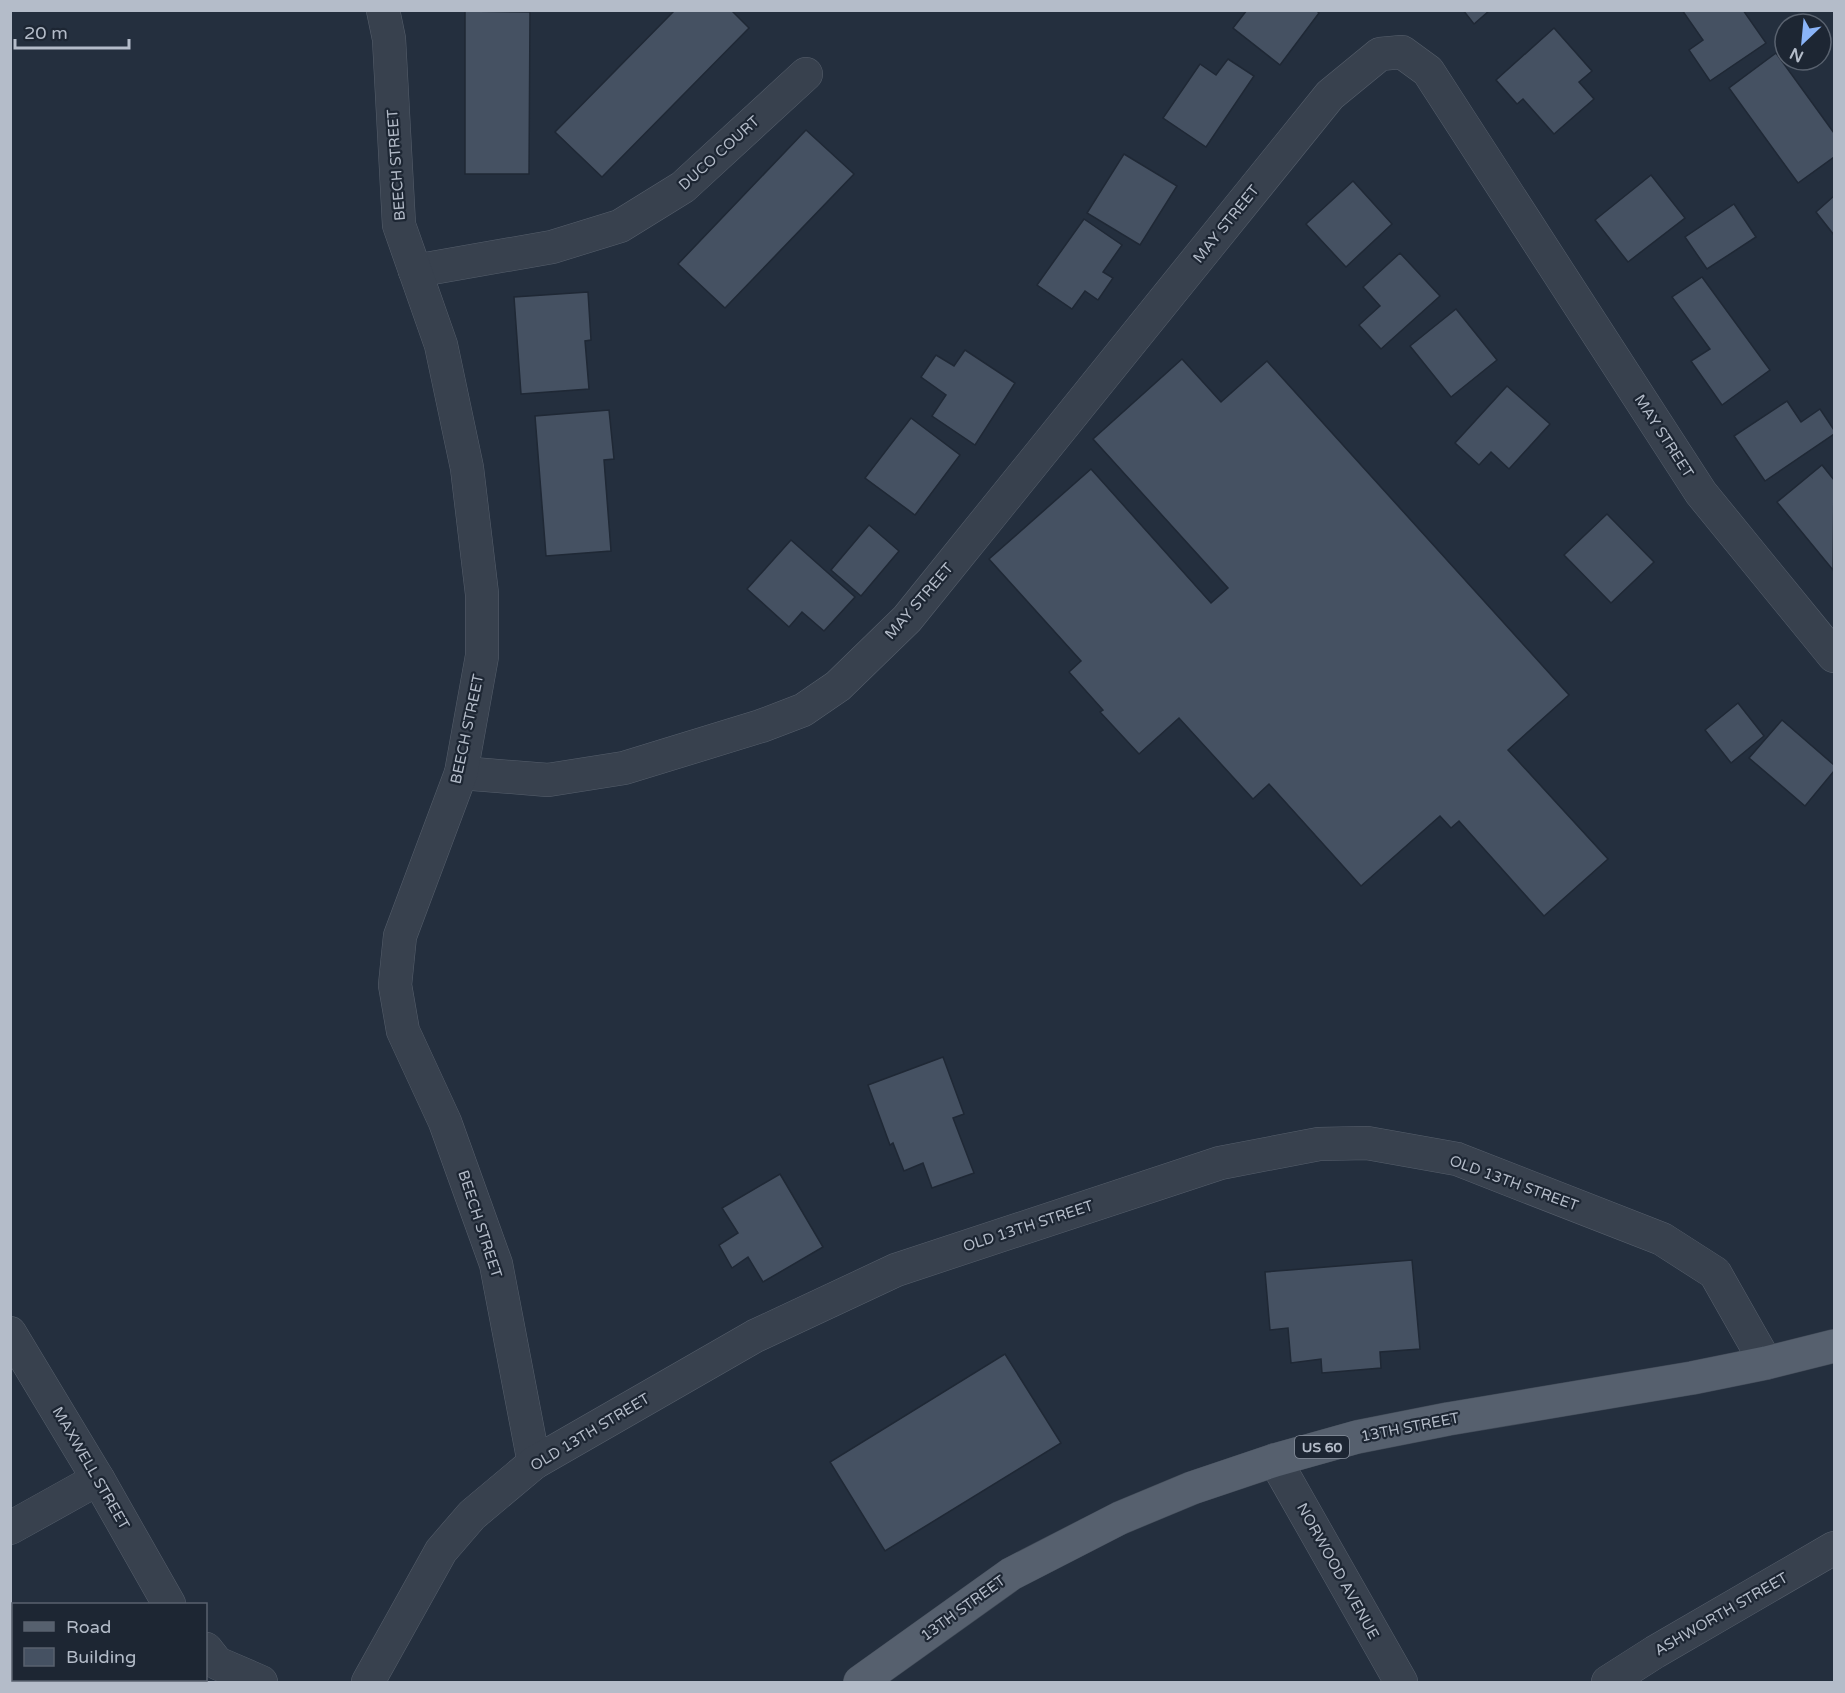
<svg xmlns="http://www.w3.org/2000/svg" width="1845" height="1693" font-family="'Varela Round',sans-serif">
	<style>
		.building { fill: #455162; stroke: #1f2835; stroke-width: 1.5 }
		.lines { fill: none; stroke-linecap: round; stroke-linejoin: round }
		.minor-casing { stroke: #565f6c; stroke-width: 34 }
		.tertiary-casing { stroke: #565f6c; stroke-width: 34 }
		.primary-casing { stroke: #414a57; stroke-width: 34 }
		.minor { stroke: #38414e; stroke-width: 33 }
		.tertiary { stroke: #38414e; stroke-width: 33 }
		.primary { stroke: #56606e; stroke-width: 33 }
		.labels { text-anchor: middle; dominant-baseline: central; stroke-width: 4.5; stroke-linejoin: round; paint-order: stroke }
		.shield { fill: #1d2633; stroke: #878f9c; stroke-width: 1.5 }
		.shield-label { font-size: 14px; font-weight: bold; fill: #b4bcc9 }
		.street-label { font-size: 15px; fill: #b4bcc9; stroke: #1d2633 }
	</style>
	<rect width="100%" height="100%" fill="#242f3e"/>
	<g class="building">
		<polygon points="675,10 731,10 749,28 602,177 555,132"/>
		<polygon points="1247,10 1316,10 1319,13 1280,65 1233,28"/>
		<polygon points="1463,10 1490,10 1474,24"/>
		<polygon points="1682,10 1743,10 1766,43 1710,81 1689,50 1703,40"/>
		<polygon points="465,11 530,12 529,174 465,174"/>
		<polygon points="1554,28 1592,71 1579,82 1594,99 1554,134 1523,99 1517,104 1496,80"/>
		<polygon points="1776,53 1834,133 1834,157 1798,183 1729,88"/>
		<polygon points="1228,59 1254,76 1206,147 1163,118 1200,64 1216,75"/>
		<polygon points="806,130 854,174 725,308 678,264"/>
		<polygon points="1124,154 1177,186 1140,245 1087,213"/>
		<polygon points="1651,175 1685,218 1628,262 1595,220"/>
		<polygon points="1353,181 1392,224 1346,267 1306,224"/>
		<polygon points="1834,196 1834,235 1816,212"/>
		<polygon points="1734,204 1756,237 1707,269 1685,237"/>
		<polygon points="1084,219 1122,245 1103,272 1113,278 1098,300 1085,291 1072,309 1037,285"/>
		<polygon points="1400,253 1440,296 1381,349 1359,325 1380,306 1363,287"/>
		<polygon points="1702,277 1770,370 1722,405 1691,361 1710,349 1672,297"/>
		<polygon points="588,292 591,340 585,341 589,389 521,394 514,297"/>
		<polygon points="1456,309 1497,360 1451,397 1410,346"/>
		<polygon points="965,350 1015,383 975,445 932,416 946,395 921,377 936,355 954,366"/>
		<polygon points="1182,359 1221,402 1267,361 1569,695 1508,750 1608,859 1544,916 1459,821 1451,828 1440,816 1361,886 1269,784 1253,799 1179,718 1139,754 1100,712 1103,710 1069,672 1081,661 989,559 1091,469 1211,603 1228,588 1093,439"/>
		<polygon points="1507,386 1550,424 1509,469 1491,452 1479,465 1455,443"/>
		<polygon points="1787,401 1801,422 1820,409 1834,430 1834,434 1765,481 1734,436"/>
		<polygon points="609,410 614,459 604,460 611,551 546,556 535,416"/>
		<polygon points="911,418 960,455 915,515 865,478"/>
		<polygon points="1822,465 1834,480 1833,570 1777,502"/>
		<polygon points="1607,514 1654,562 1611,603 1564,555"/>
		<polygon points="869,525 899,551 861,596 831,570"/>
		<polygon points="791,540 855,597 824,631 802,612 789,627 747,589"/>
		<polygon points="1738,703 1764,736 1731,763 1705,730"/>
		<polygon points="1782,720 1834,765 1834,771 1805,806 1749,758"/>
		<polygon points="943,1057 964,1114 953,1118 974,1173 932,1188 923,1163 904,1171 893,1143 890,1145 868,1085"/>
		<polygon points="780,1174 823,1247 763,1282 748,1257 732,1268 719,1245 738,1233 722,1208"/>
		<polygon points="1412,1260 1420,1349 1380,1352 1381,1368 1322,1373 1321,1359 1291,1363 1288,1328 1270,1330 1265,1272"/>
		<polygon points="1005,1354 1061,1443 885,1551 830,1462"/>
	</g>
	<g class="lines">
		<g class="minor-casing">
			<g id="minor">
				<polyline points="415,271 552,247 620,226 683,187 806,74"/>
				<polyline points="461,773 548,780 624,768 761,726 803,710 838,686 907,619 1330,95 1380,54 1402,52 1428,71 1701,493 1834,656"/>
				<polyline points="10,1333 98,1479 169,1604"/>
				<polyline points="1275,1460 1401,1682"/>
				<polyline points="10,1528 98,1479"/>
				<polyline points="206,1649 217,1663 261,1682"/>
				<polyline points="1608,1682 1655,1652 1834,1548"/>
			</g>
		</g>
		<g class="tertiary-casing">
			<g id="tertiary">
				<polyline points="383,10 389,39 399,225 441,345 467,468 482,594 482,656 461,773 400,936 395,985 403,1031 445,1122 496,1264 534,1463"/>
				<polyline points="368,1682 441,1551 472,1515 534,1463 755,1336 896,1270 1220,1163 1319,1144 1367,1143 1457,1159 1662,1239 1715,1273 1766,1363"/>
			</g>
		</g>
		<g class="primary-casing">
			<polyline id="primary" points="860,1682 1011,1574 1120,1518 1192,1488 1275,1460 1357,1437 1448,1419 1692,1378 1766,1363 1834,1346"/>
		</g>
		<use href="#minor" class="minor"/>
		<use href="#tertiary" class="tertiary"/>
		<use href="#primary" class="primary"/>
	</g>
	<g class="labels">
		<rect class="shield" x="1295" y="1436" width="54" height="22" rx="4.5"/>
		<g class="shield-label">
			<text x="1322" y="1447">US 60</text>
		</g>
		<g class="street-label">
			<text transform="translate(719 153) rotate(-42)">DUCO COURT</text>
			<text transform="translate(396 165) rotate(-94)">BEECH STREET</text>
			<text transform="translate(1226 224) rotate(-51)">MAY STREET</text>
			<text transform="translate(1664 436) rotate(57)">MAY STREET</text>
			<text transform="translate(919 601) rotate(-49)">MAY STREET</text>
			<text transform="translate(467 729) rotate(-78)">BEECH STREET</text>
			<text transform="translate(1514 1183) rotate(20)">OLD 13TH STREET</text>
			<text transform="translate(480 1224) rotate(72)">BEECH STREET</text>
			<text transform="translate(1028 1226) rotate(-18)">OLD 13TH STREET</text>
			<text transform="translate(1410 1427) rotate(-11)">13TH STREET</text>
			<text transform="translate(590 1432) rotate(-31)">OLD 13TH STREET</text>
			<text transform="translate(91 1468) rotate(60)">MAXWELL STREET</text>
			<text transform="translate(1338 1571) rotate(61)">NORWOOD AVENUE</text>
			<text transform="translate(963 1608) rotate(-36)">13TH STREET</text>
			<text transform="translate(1721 1614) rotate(-30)">ASHWORTH STREET</text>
		</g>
	</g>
	<rect width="1845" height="1693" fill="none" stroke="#b4bcc9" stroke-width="24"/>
	<rect x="12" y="1603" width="195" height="78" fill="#1d2633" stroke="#59626f" stroke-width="1.5"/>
	<rect x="24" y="1622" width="30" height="9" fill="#56606e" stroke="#59626f" stroke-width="1.5"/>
	<text x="66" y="1633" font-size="18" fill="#b4bcc9">Road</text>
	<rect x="24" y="1648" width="30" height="18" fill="#455162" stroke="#59626f" stroke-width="1.5"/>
	<text x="66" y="1663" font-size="18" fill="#b4bcc9">Building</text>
	<g transform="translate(1803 42) rotate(206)"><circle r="28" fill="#1d2633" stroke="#59626f" stroke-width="1.5"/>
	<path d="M0-4.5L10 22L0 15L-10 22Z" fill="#8ab4f8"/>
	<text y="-9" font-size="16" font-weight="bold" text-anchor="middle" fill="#b4bcc9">N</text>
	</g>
	<path d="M15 39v9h114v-9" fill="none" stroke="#b4bcc9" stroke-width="3"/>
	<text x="24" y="39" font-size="18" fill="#b4bcc9" stroke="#1d2633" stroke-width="4.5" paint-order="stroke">20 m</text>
</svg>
